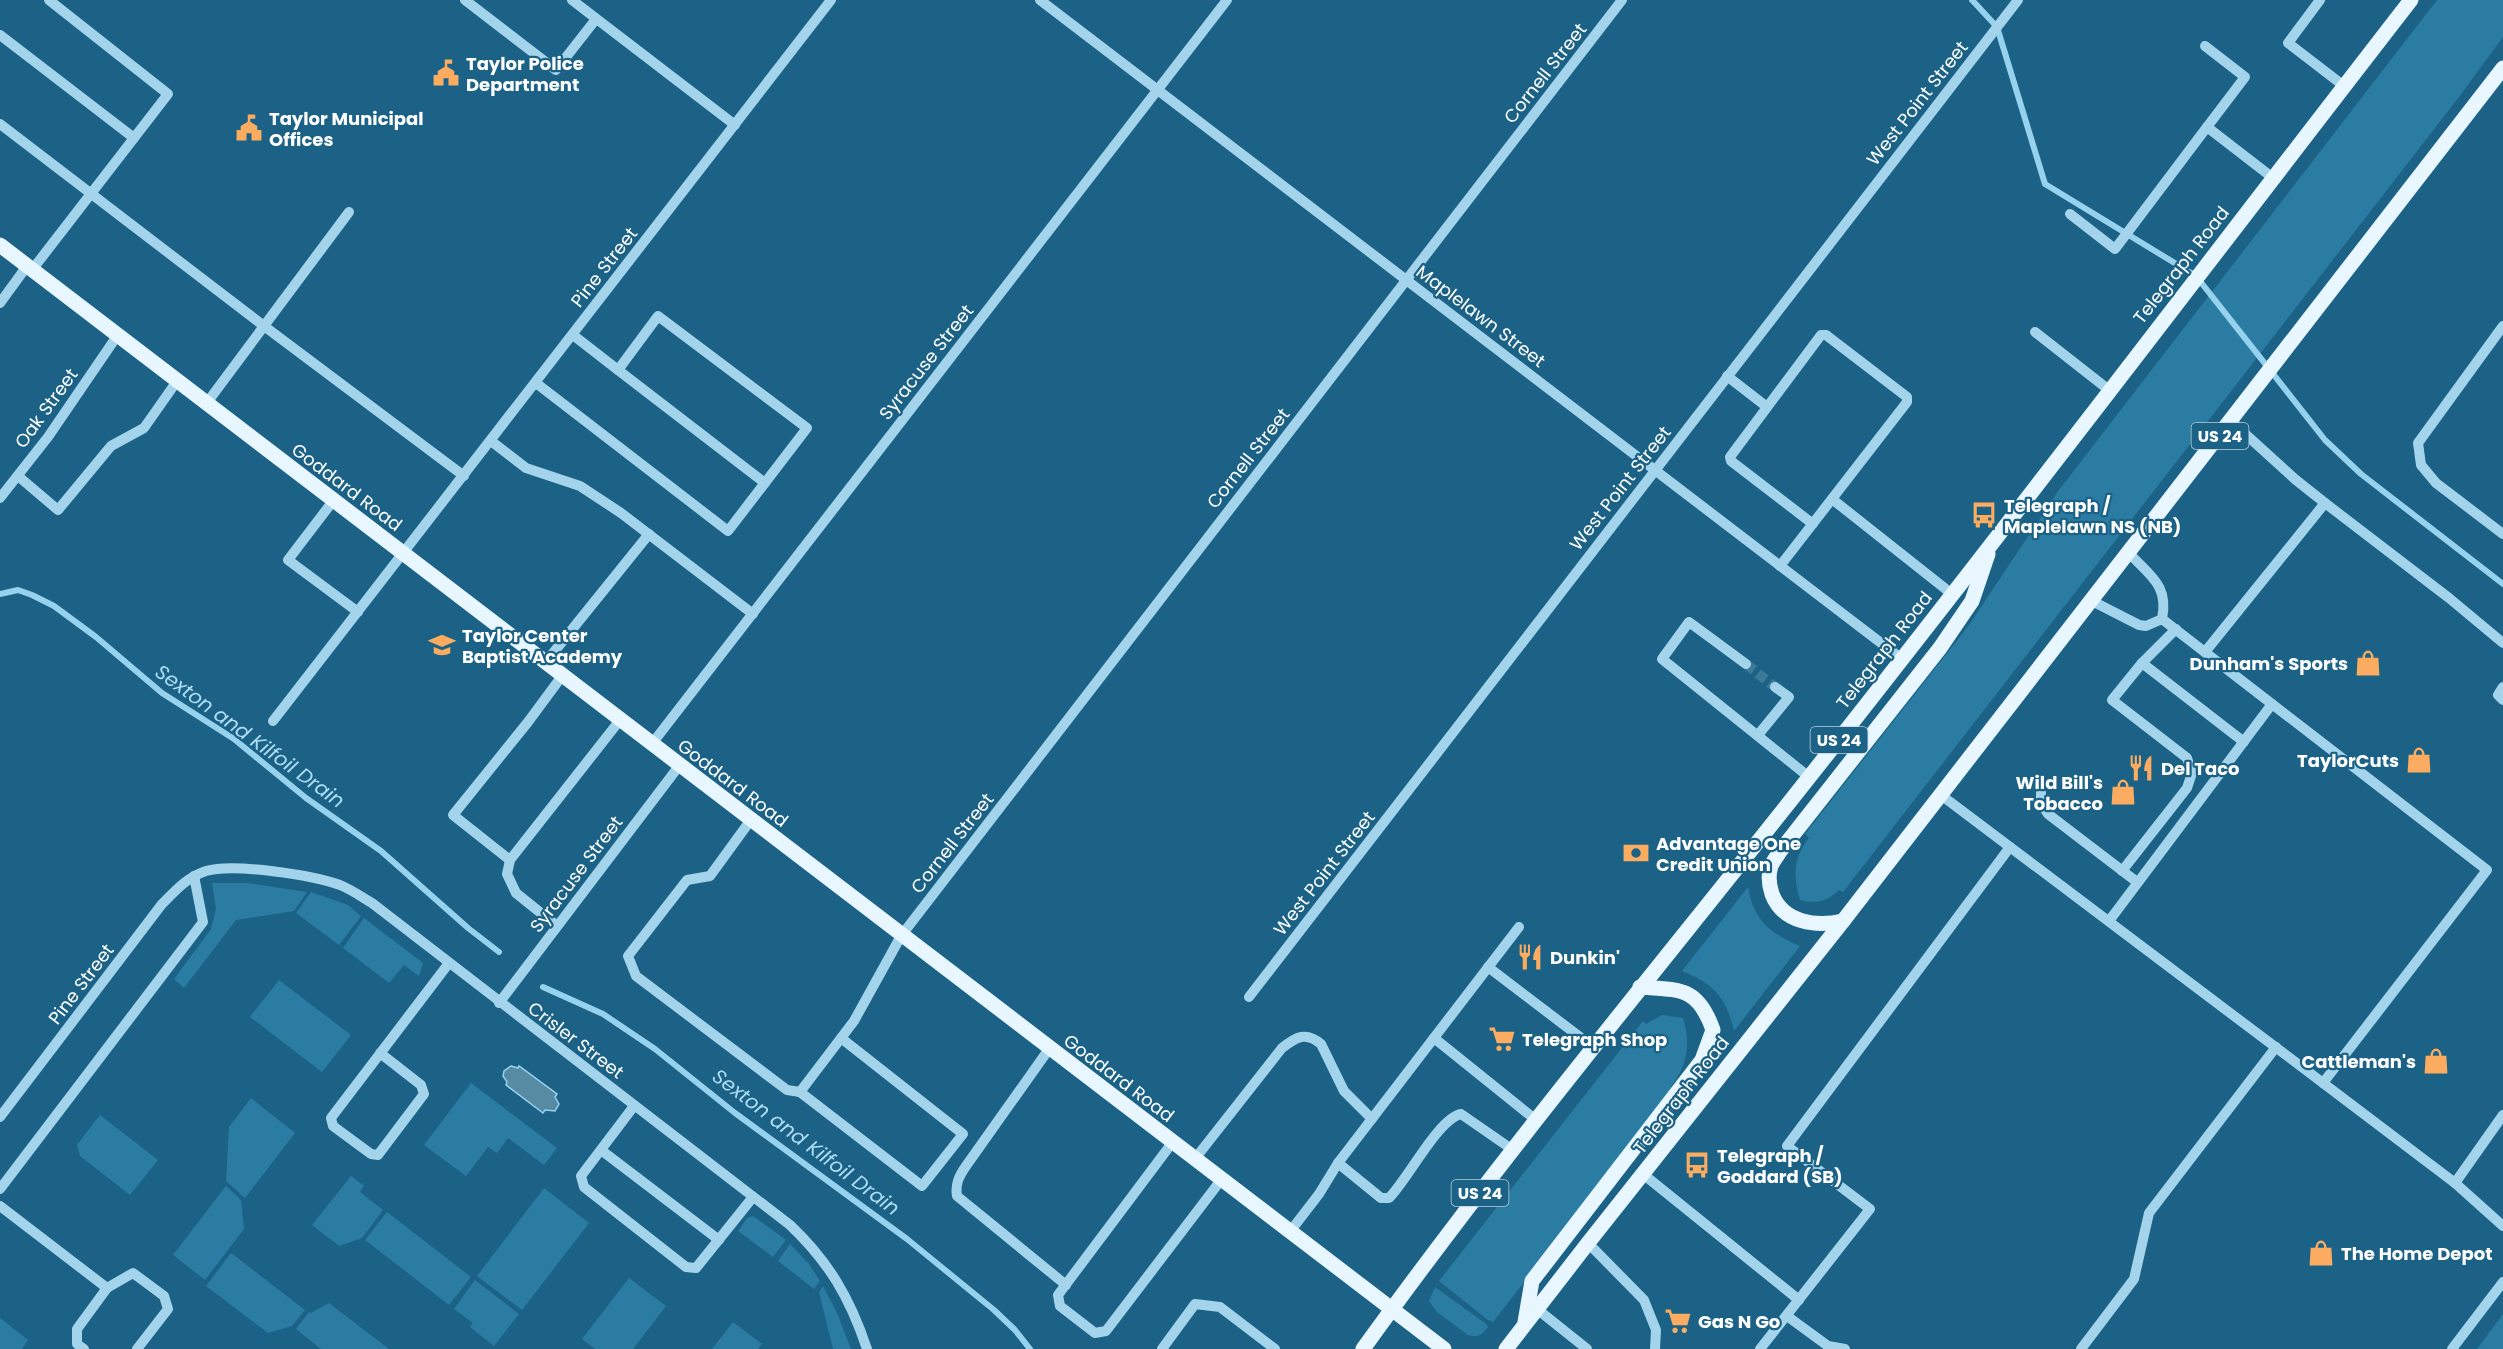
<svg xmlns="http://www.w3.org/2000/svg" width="2503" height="1349" font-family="Poppins,sans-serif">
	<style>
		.green { fill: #2b7ca3 }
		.water { fill: #578aa3; stroke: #96d2ed; stroke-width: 1.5 }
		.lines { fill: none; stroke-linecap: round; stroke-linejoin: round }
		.stream { stroke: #96d2ed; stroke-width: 6 }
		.minor-tunnel { stroke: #3d7a98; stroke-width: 10; stroke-dasharray: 10 5; stroke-linecap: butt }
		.minor { stroke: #a3d4eb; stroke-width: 10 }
		.major { stroke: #e7f6ff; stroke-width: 15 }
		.labels { text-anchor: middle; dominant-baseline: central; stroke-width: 4.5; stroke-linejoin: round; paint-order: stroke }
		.shield { fill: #1b6286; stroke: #bbd0db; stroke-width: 1.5 }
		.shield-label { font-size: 16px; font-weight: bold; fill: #fff }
		.poi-label { font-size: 18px; font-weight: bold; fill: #fff; stroke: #1b6286; text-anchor: start }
		.street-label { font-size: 18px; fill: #fff; stroke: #1b6286 }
		.water-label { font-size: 20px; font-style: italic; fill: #aeddf3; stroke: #1b6286 }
	</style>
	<rect width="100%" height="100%" fill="#1b6286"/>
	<g class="green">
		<path d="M2437 0H2503V37L2459 97 1843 892 1839 890C1826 902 1818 904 1800 900 1793 877 1793 857 1809 838L1805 834 1969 625 2059 490Z"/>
		<polygon points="212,883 247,883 307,892 294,911 236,920 184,988 174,979 211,929 216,909"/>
		<path d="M1748 887C1754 921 1770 933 1800 946L1734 1031C1726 997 1714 984 1682 971Z"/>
		<polygon points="311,892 348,905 361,916 339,945 296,913"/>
		<polygon points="364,918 423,963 419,976 404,965 389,983 343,948"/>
		<polygon points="279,980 351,1035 322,1072 250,1017"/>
		<path d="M1662 1015 1683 1018C1691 1043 1687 1067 1671 1087L1674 1090 1493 1322 1488 1320 1439 1281 1643 1021 1646 1024Z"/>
		<polygon points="471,1083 557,1148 544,1165 508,1138 497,1153 488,1147 466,1176 424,1145"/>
		<polygon points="251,1098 295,1133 245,1198 226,1181 229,1127"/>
		<polygon points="100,1115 158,1160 130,1195 80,1156 77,1145"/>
		<polygon points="351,1176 364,1186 360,1192 383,1210 362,1238 339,1246 312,1225"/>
		<polygon points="226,1186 241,1200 244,1229 205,1280 173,1255"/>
		<polygon points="544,1188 589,1223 522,1310 477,1276"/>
		<polygon points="387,1212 471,1277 449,1305 365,1240"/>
		<polygon points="753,1216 786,1240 773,1257 738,1231 747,1218"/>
		<polygon points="790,1244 809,1264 820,1281 814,1289 778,1261"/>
		<polygon points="231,1253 305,1310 292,1326 268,1333 206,1286"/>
		<polygon points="629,1278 666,1306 633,1349 595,1349 582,1339"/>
		<polygon points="475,1280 519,1314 494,1346 470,1327 473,1323 454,1309"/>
		<polygon points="823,1286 837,1313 851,1349 833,1349 819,1292"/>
		<path d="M1435 1287 1485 1323 1488 1327C1482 1335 1478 1338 1468 1335L1437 1312 1429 1301Z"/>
		<polygon points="329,1303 389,1349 321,1349 296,1329 309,1312 311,1313"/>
		<polygon points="2503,1314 2503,1349 2477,1349"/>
		<polygon points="0,1318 28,1340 22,1349 0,1349"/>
		<polygon points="733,1322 762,1344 758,1349 712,1349"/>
	</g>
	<polygon class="water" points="511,1066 518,1068 519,1066 557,1094 555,1097 559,1104 555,1111 545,1110 543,1113 506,1085 507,1082 503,1076 504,1071"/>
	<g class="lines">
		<g class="stream">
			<polyline points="1972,0 1997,27 2045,184 2196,276 2325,440 2361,474 2503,584"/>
			<polyline points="0,594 18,590 32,595 54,606 96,637 162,693 234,739 306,798 381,851 468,928 499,952"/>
			<polyline points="543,987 603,1014 655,1049 735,1113 907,1239 994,1310 1015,1330 1030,1349"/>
		</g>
		<polyline class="minor-tunnel" points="1746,664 1775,687"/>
		<g class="minor">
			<polyline points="465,0 556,70 596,19"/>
			<polyline points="572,0 735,125"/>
			<polyline points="1040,0 1902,659"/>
			<polyline points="2320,0 2288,43 2344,86"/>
			<polyline points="0,35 134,138"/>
			<polyline points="2205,46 2245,77 2207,127"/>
			<polyline points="0,124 264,326 206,404"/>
			<polyline points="349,212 264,326 464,476"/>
			<polyline points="2070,214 2115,249 2207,127 2273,178"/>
			<polyline points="32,270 168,94 49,0"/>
			<polyline points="0,303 27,266"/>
			<polyline points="2503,326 2418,443 2421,465 2436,483 2503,534"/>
			<polyline points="2035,332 2109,390"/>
			<polyline points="618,370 765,483"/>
			<polyline points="1727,376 1767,407"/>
			<polyline points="536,383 728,531 807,428 658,316 618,370 573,335"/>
			<polyline points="2231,421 2296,480 2325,503"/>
			<polyline points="491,441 526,468 580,486 621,513 753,614"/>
			<polyline points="18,476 58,510 111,446 144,428 177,381"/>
			<polyline points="0,498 48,437 117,336"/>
			<polyline points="1832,499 1952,594"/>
			<polyline points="333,501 288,560 358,612"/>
			<polyline points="1780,566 1907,402 1907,397 1826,335 1821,335 1730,457 1731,461 1813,524"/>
			<path d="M2092 601 2139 625 2146 626 2162 619C2169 585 2150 576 2129 553"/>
			<polyline points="2205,652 2325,503 2449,598 2503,643"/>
			<polyline points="545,663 649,534"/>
			<polyline points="2142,663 2244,742"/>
			<polyline points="1746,664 1689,622 1662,659 1809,777"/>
			<polyline points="2503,687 2498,695 2503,700"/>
			<polyline points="273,721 831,0"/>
			<polyline points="1758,735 1789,697 1775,687"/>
			<polyline points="651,745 1227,0"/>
			<polyline points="2041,793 2041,804 2048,814 2137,882"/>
			<polyline points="1941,795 2323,1083 2487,870 2162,619"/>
			<polyline points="750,821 710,876 687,880 628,956 636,976 787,1090 800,1092 854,1021 901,936 1622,0"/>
			<polyline points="510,860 453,815 528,722 562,676"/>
			<polyline points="2122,871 2187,788 2192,773 2187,758 2112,700 2142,663 2176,629"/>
			<polyline points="2109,921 2272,704"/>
			<polyline points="557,926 516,893 507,874 510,860 620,720"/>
			<polyline points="1488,967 1593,1047"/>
			<polyline points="1249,997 2018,0"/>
			<polyline points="499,1003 679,766"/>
			<polyline points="1434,1038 1536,1120"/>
			<path d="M1049 1049 966 1166C959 1176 955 1184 957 1196L1066 1285"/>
			<polyline points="380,1053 421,1085 424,1094 378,1155 371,1154 333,1126 331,1118 449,963"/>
			<polyline points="2323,1083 2455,1183 2503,1115"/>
			<polyline points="800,1092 922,1186 963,1134 841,1038"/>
			<polyline points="634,1106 581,1176 584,1187 686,1267 696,1268 753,1197"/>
			<path d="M0 1117 162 904C175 891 187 877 206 871 234 863 312 875 340 885 352 890 362 897 372 903L790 1225C829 1262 850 1298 867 1349"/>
			<polyline points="1172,1143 1058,1295 1060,1306 1095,1333 1106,1331 1221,1180"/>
			<polyline points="601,1150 719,1240"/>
			<path d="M1194 1160 1282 1048C1296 1037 1306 1031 1321 1044L1344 1091 1372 1119"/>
			<path d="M1338 1163 1381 1198H1389C1408 1179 1438 1119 1461 1114L1513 1150"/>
			<polyline points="1643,1174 1799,1300"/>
			<polyline points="2455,1183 2503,1226"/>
			<polyline points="0,1189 203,922 194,876"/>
			<polyline points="0,1206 107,1288"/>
			<polyline points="1289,1233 1319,1194 1338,1163 1519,927"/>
			<polyline points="1588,1243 1644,1300 1656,1330 1655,1349"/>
			<polyline points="1537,1309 1587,1349"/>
			<polyline points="1787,1316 1828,1346 1845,1349"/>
			<polyline points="84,1349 77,1344 77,1329 107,1288 133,1273 164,1296 168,1309 137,1349"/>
			<polyline points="1162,1349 1195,1304 1220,1307 1275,1349"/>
			<polyline points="1760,1349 1870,1209 1787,1146 2010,847"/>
			<polyline points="2081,1349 2134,1279 2149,1213 2276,1047"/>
			<polyline points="2452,1349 2503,1282"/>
		</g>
		<g class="major">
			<polyline points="0,245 1444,1349"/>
			<path d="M1843 921C1816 927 1783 923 1772 894 1769 885 1768 875 1771 866 1773 861 1778 855 1781 850L1940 648 1972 601 1988 554"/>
			<path d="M1525 1322 1532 1281 1702 1060 1713 1030C1698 987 1681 990 1640 987"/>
			<path d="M1363 1349C1512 1142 1676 947 1833 747 2028 500 2218 249 2411 0"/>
			<polyline points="1506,1349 1588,1243 1843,921 2503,68"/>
		</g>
	</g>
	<defs>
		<g id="civic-bare" transform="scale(2.07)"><path d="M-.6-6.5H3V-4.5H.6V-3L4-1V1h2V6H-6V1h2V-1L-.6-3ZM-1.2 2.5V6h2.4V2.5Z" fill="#fcac60" stroke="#1b6286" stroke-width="2.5" paint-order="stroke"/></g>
		<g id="bus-bare" transform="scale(2.07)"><path d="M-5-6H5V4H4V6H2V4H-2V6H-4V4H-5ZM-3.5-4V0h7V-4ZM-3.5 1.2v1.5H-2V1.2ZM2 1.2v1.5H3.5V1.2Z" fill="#fcac60" stroke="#1b6286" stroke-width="2.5" paint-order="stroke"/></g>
		<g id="school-bare" transform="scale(2.07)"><path d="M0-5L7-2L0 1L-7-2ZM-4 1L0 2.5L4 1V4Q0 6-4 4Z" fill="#fcac60" stroke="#1b6286" stroke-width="2.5" paint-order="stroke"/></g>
		<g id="shop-bare" transform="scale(2.07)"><path d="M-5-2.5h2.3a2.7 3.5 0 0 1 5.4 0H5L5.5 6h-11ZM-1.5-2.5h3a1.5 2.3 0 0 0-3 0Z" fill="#fcac60" stroke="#1b6286" stroke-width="2.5" paint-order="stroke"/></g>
		<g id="restaurant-bare" transform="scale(2.07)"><path d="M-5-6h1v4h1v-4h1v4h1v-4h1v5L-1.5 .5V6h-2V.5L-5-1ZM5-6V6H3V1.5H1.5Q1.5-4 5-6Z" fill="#fcac60" stroke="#1b6286" stroke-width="2.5" paint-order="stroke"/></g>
		<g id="bank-bare" transform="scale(2.07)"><path d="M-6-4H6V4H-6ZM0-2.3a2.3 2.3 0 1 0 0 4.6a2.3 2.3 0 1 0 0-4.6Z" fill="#fcac60" stroke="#1b6286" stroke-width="2.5" paint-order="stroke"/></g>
		<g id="supermarket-bare" transform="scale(2.07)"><path d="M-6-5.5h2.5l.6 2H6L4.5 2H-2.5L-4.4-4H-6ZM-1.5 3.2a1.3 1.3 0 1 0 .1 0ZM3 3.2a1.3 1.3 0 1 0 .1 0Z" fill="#fcac60" stroke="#1b6286" stroke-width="2.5" paint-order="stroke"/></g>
	</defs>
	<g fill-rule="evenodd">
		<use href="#civic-bare" x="446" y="73"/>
		<use href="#civic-bare" x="249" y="128"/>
		<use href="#bus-bare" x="1984" y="515"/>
		<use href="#school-bare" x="442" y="645"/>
		<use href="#shop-bare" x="2368" y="663"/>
		<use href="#shop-bare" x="2419" y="760"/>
		<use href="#restaurant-bare" x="2141" y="768"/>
		<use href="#shop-bare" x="2123" y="792"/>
		<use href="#bank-bare" x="1636" y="853"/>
		<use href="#restaurant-bare" x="1530" y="957"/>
		<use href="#supermarket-bare" x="1502" y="1039"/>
		<use href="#shop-bare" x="2436" y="1061"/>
		<use href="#bus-bare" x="1697" y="1165"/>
		<use href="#shop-bare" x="2321" y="1253"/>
		<use href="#supermarket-bare" x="1678" y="1321"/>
	</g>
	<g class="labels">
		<g class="shield">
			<rect x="2191.5" y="423" width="57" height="26" rx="4.5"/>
			<rect x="1810.5" y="727" width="57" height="26" rx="4.5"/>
			<rect x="1451.5" y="1180" width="57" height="26" rx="4.5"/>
		</g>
		<g class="shield-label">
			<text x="2220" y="436">US 24</text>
			<text x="1839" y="740">US 24</text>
			<text x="1480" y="1193">US 24</text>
		</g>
		<g class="poi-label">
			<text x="466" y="63">Taylor Police<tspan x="466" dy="21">Department</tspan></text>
			<text x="269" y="118">Taylor Municipal<tspan x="269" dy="21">Offices</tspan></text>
			<text x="2004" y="505">Telegraph /<tspan x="2004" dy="21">Maplelawn NS (NB)</tspan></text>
			<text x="462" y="635">Taylor Center<tspan x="462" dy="21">Baptist Academy</tspan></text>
			<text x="2348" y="663" text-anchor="end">Dunham's Sports</text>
			<text x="2399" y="760" text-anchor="end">TaylorCuts</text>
			<text x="2161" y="768">Del Taco</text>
			<text x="2103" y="782" text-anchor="end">Wild Bill's<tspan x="2103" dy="21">Tobacco</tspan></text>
			<text x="1656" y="843">Advantage One<tspan x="1656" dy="21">Credit Union</tspan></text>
			<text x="1550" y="957">Dunkin'</text>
			<text x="1522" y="1039">Telegraph Shop</text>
			<text x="2416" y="1061" text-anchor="end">Cattleman's</text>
			<text x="1717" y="1155">Telegraph /<tspan x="1717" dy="21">Goddard (SB)</tspan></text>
			<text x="2341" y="1253">The Home Depot</text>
			<text x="1698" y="1321">Gas N Go</text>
		</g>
		<g class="street-label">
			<text transform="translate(1545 73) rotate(-52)">Cornell Street</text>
			<text transform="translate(1917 103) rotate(-52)">West Point Street</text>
			<text transform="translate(2181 265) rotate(-52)">Telegraph Road</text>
			<text transform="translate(604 267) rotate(-52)">Pine Street</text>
			<text transform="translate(1481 316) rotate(37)">Maplelawn Street</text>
			<text transform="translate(926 362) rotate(-52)">Syracuse Street</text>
			<text transform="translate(46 408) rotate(-54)">Oak Street</text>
			<text transform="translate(1248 458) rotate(-52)">Cornell Street</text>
			<text transform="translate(347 487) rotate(37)">Goddard Road</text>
			<text transform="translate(1620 488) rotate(-52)">West Point Street</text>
			<text transform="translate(1884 650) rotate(-52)">Telegraph Road</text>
			<text transform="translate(733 783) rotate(37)">Goddard Road</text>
			<text transform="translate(952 843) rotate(-52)">Cornell Street</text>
			<text transform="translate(1324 873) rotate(-52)">West Point Street</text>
			<text transform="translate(576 874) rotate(-53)">Syracuse Street</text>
			<text transform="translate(81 984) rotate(-53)">Pine Street</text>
			<text transform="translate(576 1040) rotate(37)">Crisler Street</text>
			<text transform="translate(1119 1078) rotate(37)">Goddard Road</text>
			<text transform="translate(1681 1095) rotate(-52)">Telegraph Road</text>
		</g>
		<g class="water-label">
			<text transform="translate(250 736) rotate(36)">Sexton and Kilfoil Drain</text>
			<text transform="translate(806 1142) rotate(37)">Sexton and Kilfoil Drain</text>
		</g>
	</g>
</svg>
